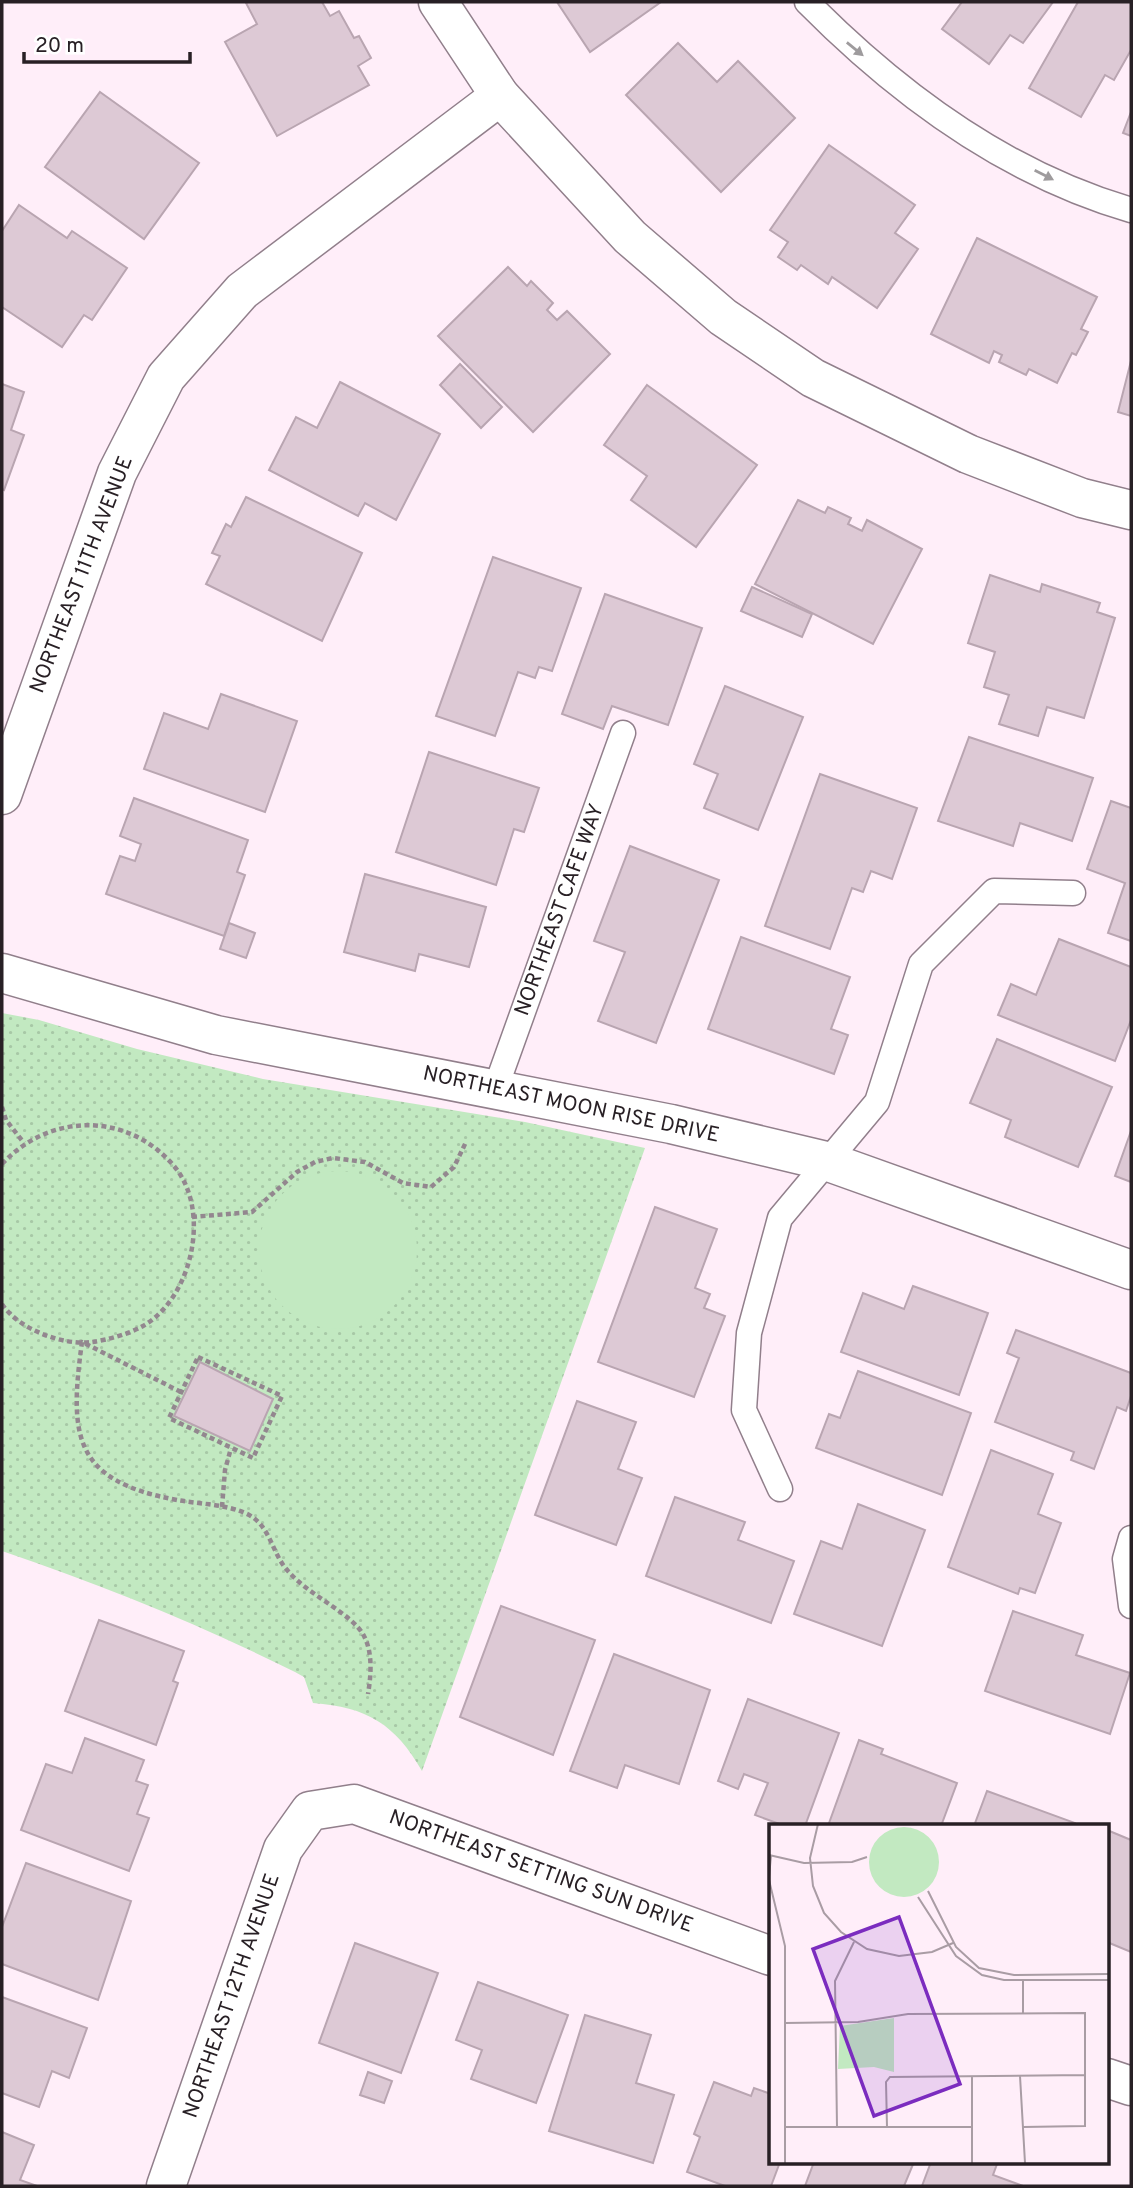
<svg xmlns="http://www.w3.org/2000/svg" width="1133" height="2188" font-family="Overpass,sans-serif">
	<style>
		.green { fill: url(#green-dots) }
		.pitch { fill: #c2e9c1 }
		.building { fill: #ddc9d5; stroke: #b9a5b1; stroke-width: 2 }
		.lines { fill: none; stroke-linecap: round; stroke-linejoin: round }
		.lane-casing { stroke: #917f8b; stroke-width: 27 }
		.street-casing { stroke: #917f8b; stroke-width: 41 }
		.path { stroke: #93878f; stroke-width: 4.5; stroke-dasharray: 5 3.5; stroke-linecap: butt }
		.lane { stroke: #fff; stroke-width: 24 }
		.street { stroke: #fff; stroke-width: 38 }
		.oneway { fill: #9e9b9d }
		.labels { text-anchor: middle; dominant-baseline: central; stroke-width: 5; stroke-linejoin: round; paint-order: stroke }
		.street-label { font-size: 21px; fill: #282025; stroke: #fff }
		.inset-road { fill: none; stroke: #a99ca4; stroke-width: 2 }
		.view { fill: #7b2cbf; fill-opacity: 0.15; stroke: #7b2cbf; stroke-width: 3.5 }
		.inset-edge { fill: none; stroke: #282025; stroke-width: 3.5 }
	</style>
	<defs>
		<pattern id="green-dots" width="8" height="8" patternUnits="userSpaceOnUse" patternTransform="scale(1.75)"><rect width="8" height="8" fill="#c2e9c1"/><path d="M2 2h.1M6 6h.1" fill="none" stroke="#a7c8a6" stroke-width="1.8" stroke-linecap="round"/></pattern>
	</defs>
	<rect width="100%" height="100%" fill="#ffeef9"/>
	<path class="green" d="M2 1013 39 1020 137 1049 263 1079 525 1122 645 1148 422 1771C395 1724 367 1707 313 1703L304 1677 295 1672C196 1623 105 1586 2 1551Z"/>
	<circle class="pitch" cx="338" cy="1250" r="79"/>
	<g class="building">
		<polygon points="322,2 330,16 339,11 354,38 359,36 371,58 358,66 369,85 277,136 225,42 257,24 246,3 248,2"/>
		<polygon points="557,2 661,2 590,52"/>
		<polygon points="962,2 1053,2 1023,43 1010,35 989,64 942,29"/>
		<polygon points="1078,2 1131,2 1131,50 1114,80 1105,75 1081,117 1029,88"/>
		<polygon points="678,43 717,82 738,61 795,118 721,192 626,95"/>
		<polygon points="100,92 199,163 144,239 45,167"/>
		<polygon points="1131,112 1131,136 1123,133"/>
		<polygon points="829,145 915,205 895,233 918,249 877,308 832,277 828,284 801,265 797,270 778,257 788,242 770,230"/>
		<polygon points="19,205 67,238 72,231 127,268 92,320 84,315 62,347 2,307 2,231"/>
		<polygon points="977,238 1097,297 1081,329 1088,332 1076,355 1072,353 1057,383 1029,369 1026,375 999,362 1002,355 994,351 989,363 931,334"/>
		<polygon points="508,267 527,286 531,281 553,303 547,310 557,320 567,311 610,354 533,432 438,336"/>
		<polygon points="1131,361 1131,416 1118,412"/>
		<polygon points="460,364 502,407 481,428 440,385"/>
		<polygon points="340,382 440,434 396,520 365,503 358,516 269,470 296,417 317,428"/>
		<polygon points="2,384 24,392 11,430 24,435 4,490 2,489"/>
		<polygon points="647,385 757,465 696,547 631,500 647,476 604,445"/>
		<polygon points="246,497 362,553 322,641 206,584 220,556 212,553 226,524 231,527"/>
		<polygon points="798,500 825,513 828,507 851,518 848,524 862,531 867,520 922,549 873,644 755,584"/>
		<polygon points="493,557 581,588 552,671 539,667 535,678 518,672 495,736 436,716"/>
		<polygon points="990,575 1040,592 1042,584 1100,603 1097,612 1115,618 1084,718 1047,707 1038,736 999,724 1009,695 984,687 995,652 968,643"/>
		<polygon points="752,587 812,614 802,637 741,611"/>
		<polygon points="605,594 702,628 668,725 612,706 603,729 562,714"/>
		<polygon points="725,686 803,717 758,830 704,808 718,774 694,764"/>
		<polygon points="221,694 297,721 265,812 144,769 164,713 208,729"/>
		<polygon points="969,737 1093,778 1072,841 1020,823 1013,846 938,821"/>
		<polygon points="429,752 539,788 524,832 514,829 496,885 396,852"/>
		<polygon points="820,774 917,808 892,879 871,871 863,892 852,888 830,949 765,926"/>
		<polygon points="134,798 248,840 237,872 245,875 224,936 106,894 120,856 135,861 141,844 120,836"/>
		<polygon points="1111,801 1131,808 1131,941 1108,933 1125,883 1087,869"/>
		<polygon points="630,846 719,880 656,1043 598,1021 625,952 594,941"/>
		<polygon points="365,874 486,907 469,967 419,954 415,971 344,952"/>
		<polygon points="229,923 255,933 246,958 220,949"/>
		<polygon points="741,937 850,977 831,1029 848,1035 834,1074 708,1029"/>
		<polygon points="1059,939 1131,967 1131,1020 1115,1061 998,1015 1011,984 1036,995"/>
		<polygon points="997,1039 1112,1087 1078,1167 1005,1137 1011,1120 970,1103"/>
		<polygon points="1131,1131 1131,1182 1115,1176"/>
		<polygon points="655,1207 717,1229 695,1288 710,1294 704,1308 725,1316 694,1397 598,1362"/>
		<polygon points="913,1286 988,1313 959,1395 841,1352 863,1293 904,1309"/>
		<polygon points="1016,1330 1131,1373 1131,1396 1126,1411 1117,1407 1094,1469 1071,1460 1074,1452 995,1422 1019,1358 1007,1353"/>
		<polygon points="200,1362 273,1399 250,1451 174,1416"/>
		<polygon points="858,1371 971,1413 942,1495 816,1448 829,1414 840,1418"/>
		<polygon points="577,1401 636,1422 618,1469 642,1478 616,1545 535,1515"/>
		<polygon points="991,1450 1053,1474 1038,1514 1061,1523 1035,1593 1020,1588 1018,1594 948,1567"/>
		<polygon points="675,1497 745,1522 738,1540 794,1561 771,1623 646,1576"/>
		<polygon points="858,1504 925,1530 882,1646 794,1614 821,1541 842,1549"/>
		<polygon points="501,1606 595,1640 553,1755 460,1717"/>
		<polygon points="1013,1611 1083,1635 1076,1655 1130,1673 1110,1734 985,1691"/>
		<polygon points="99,1620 184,1651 173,1681 178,1683 156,1745 65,1711"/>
		<polygon points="614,1654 710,1690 679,1784 625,1765 617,1788 570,1771"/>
		<polygon points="748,1699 839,1733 805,1826 785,1826 755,1815 768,1783 744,1774 738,1789 718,1781"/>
		<polygon points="85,1738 144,1760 136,1781 148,1785 137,1814 149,1818 129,1871 21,1830 46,1764 72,1773"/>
		<polygon points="859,1740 883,1749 881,1754 957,1783 941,1826 828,1826"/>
		<polygon points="987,1791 1075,1823 1074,1826 974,1826"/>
		<polygon points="1107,1830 1131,1840 1131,1952 1107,1942"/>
		<polygon points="26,1863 131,1901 98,2000 2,1964 2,1927"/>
		<polygon points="355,1943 438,1973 401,2073 319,2043"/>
		<polygon points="478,1982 568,2015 536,2103 471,2079 482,2050 456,2040"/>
		<polygon points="2,1997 87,2028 69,2078 52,2071 39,2107 2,2093"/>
		<polygon points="585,2015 651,2035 636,2083 674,2095 653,2163 549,2131"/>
		<polygon points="368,2072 392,2081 384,2103 360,2095"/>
		<polygon points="714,2082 751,2096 754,2088 771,2094 771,2162 780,2162 771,2186 725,2186 687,2172 700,2137 694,2134"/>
		<polygon points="2,2132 34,2145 20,2180 37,2186 2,2186"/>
		<polygon points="814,2162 914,2162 904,2186 805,2186"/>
		<polygon points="931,2162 991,2162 997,2164 993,2175 1023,2186 922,2186"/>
	</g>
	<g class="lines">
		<g class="lane-casing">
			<g id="lane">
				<path d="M807 2C897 93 1007 174 1131 210"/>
				<polyline points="496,1087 623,733"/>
				<polyline points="780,1489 744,1410 749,1333 780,1218 877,1102 921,964 994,891 1073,893"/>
				<polyline points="1131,1538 1125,1559 1131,1606"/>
			</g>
		</g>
		<g class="street-casing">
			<g id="street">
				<polyline points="438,2 500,96 630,237 723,317 813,378 968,454 1082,498 1131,510"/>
				<polyline points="2,795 117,473 166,377 242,291 500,96"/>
				<polyline points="2,973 216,1035 671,1124 826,1161 1131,1270"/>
				<polyline points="1107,2078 1131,2086"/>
				<polyline points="166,2186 283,1849 310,1811 354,1804 771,1956"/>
			</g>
		</g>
		<g class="path">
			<polyline points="2,1107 6,1120 24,1143"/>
			<path d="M2 1164C49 1113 127 1111 174 1166 212 1211 192 1298 143 1326 129 1334 107 1340 92 1342 63 1346 18 1329 2 1304"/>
			<polyline points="192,1217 252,1212 297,1172 315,1162 333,1158 365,1162 403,1183 431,1187 454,1167 466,1142"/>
			<polygon points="198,1357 282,1396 253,1458 169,1418"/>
			<path d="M181 1392 82 1342C69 1436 73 1481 177 1500 199 1504 224 1504 245 1513 271 1524 271 1553 288 1571 308 1595 353 1614 364 1636 373 1653 371 1676 368 1694"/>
			<polyline points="222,1507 225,1470 231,1448"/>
		</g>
		<use href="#lane" class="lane"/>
		<use href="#street" class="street"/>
	</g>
	<defs><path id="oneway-solid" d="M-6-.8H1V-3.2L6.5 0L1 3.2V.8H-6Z" transform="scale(1.75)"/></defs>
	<g class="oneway">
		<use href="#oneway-solid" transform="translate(855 49) rotate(39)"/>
		<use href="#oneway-solid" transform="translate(1044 175) rotate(27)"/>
	</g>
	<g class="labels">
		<g class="street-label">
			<text transform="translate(82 575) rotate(-69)">NORTHEAST 11TH AVENUE</text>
			<text transform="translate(560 910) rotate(-70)">NORTHEAST CAFE WAY</text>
			<text transform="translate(571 1105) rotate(12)">NORTHEAST MOON RISE DRIVE</text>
			<text transform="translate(541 1872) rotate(20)">NORTHEAST SETTING SUN DRIVE</text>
			<text transform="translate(232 1996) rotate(-71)">NORTHEAST 12TH AVENUE</text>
		</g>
	</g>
	<g transform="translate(769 1824)">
		<rect width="340" height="340" fill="#ffeef9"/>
		<path d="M100 38a35 35 0 1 1 70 0a35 35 0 1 1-70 0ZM125 194V248L105 243 69 245 71 202Z" fill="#c2e9c1"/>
		<path class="inset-road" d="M49 0 41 34 44 62 55 89 72 108 98 125 130 132 163 128 184 119M0 31 35 39 83 38 98 33M0 53 2 32M0 56 16 122V339M159 67 187 123 210 144 245 151 340 150M149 73 187 132 213 151 235 156H340M254 190V156M16 199 89 198 139 190 316 189V302L254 303M251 252 256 339M16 303H203M68 303 66 157 85 118M118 303 117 258 121 253 316 251M203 339V253"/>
		<path class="view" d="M130 93 191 260 105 292 44 125Z"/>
		<rect width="340" height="340" class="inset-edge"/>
	</g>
	<rect width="1133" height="2188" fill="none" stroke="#282025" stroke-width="7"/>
	<path d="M24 52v10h166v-10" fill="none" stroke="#282025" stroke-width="3.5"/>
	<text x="35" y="52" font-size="21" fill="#282025" stroke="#ffffff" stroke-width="5" paint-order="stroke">20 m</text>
</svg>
